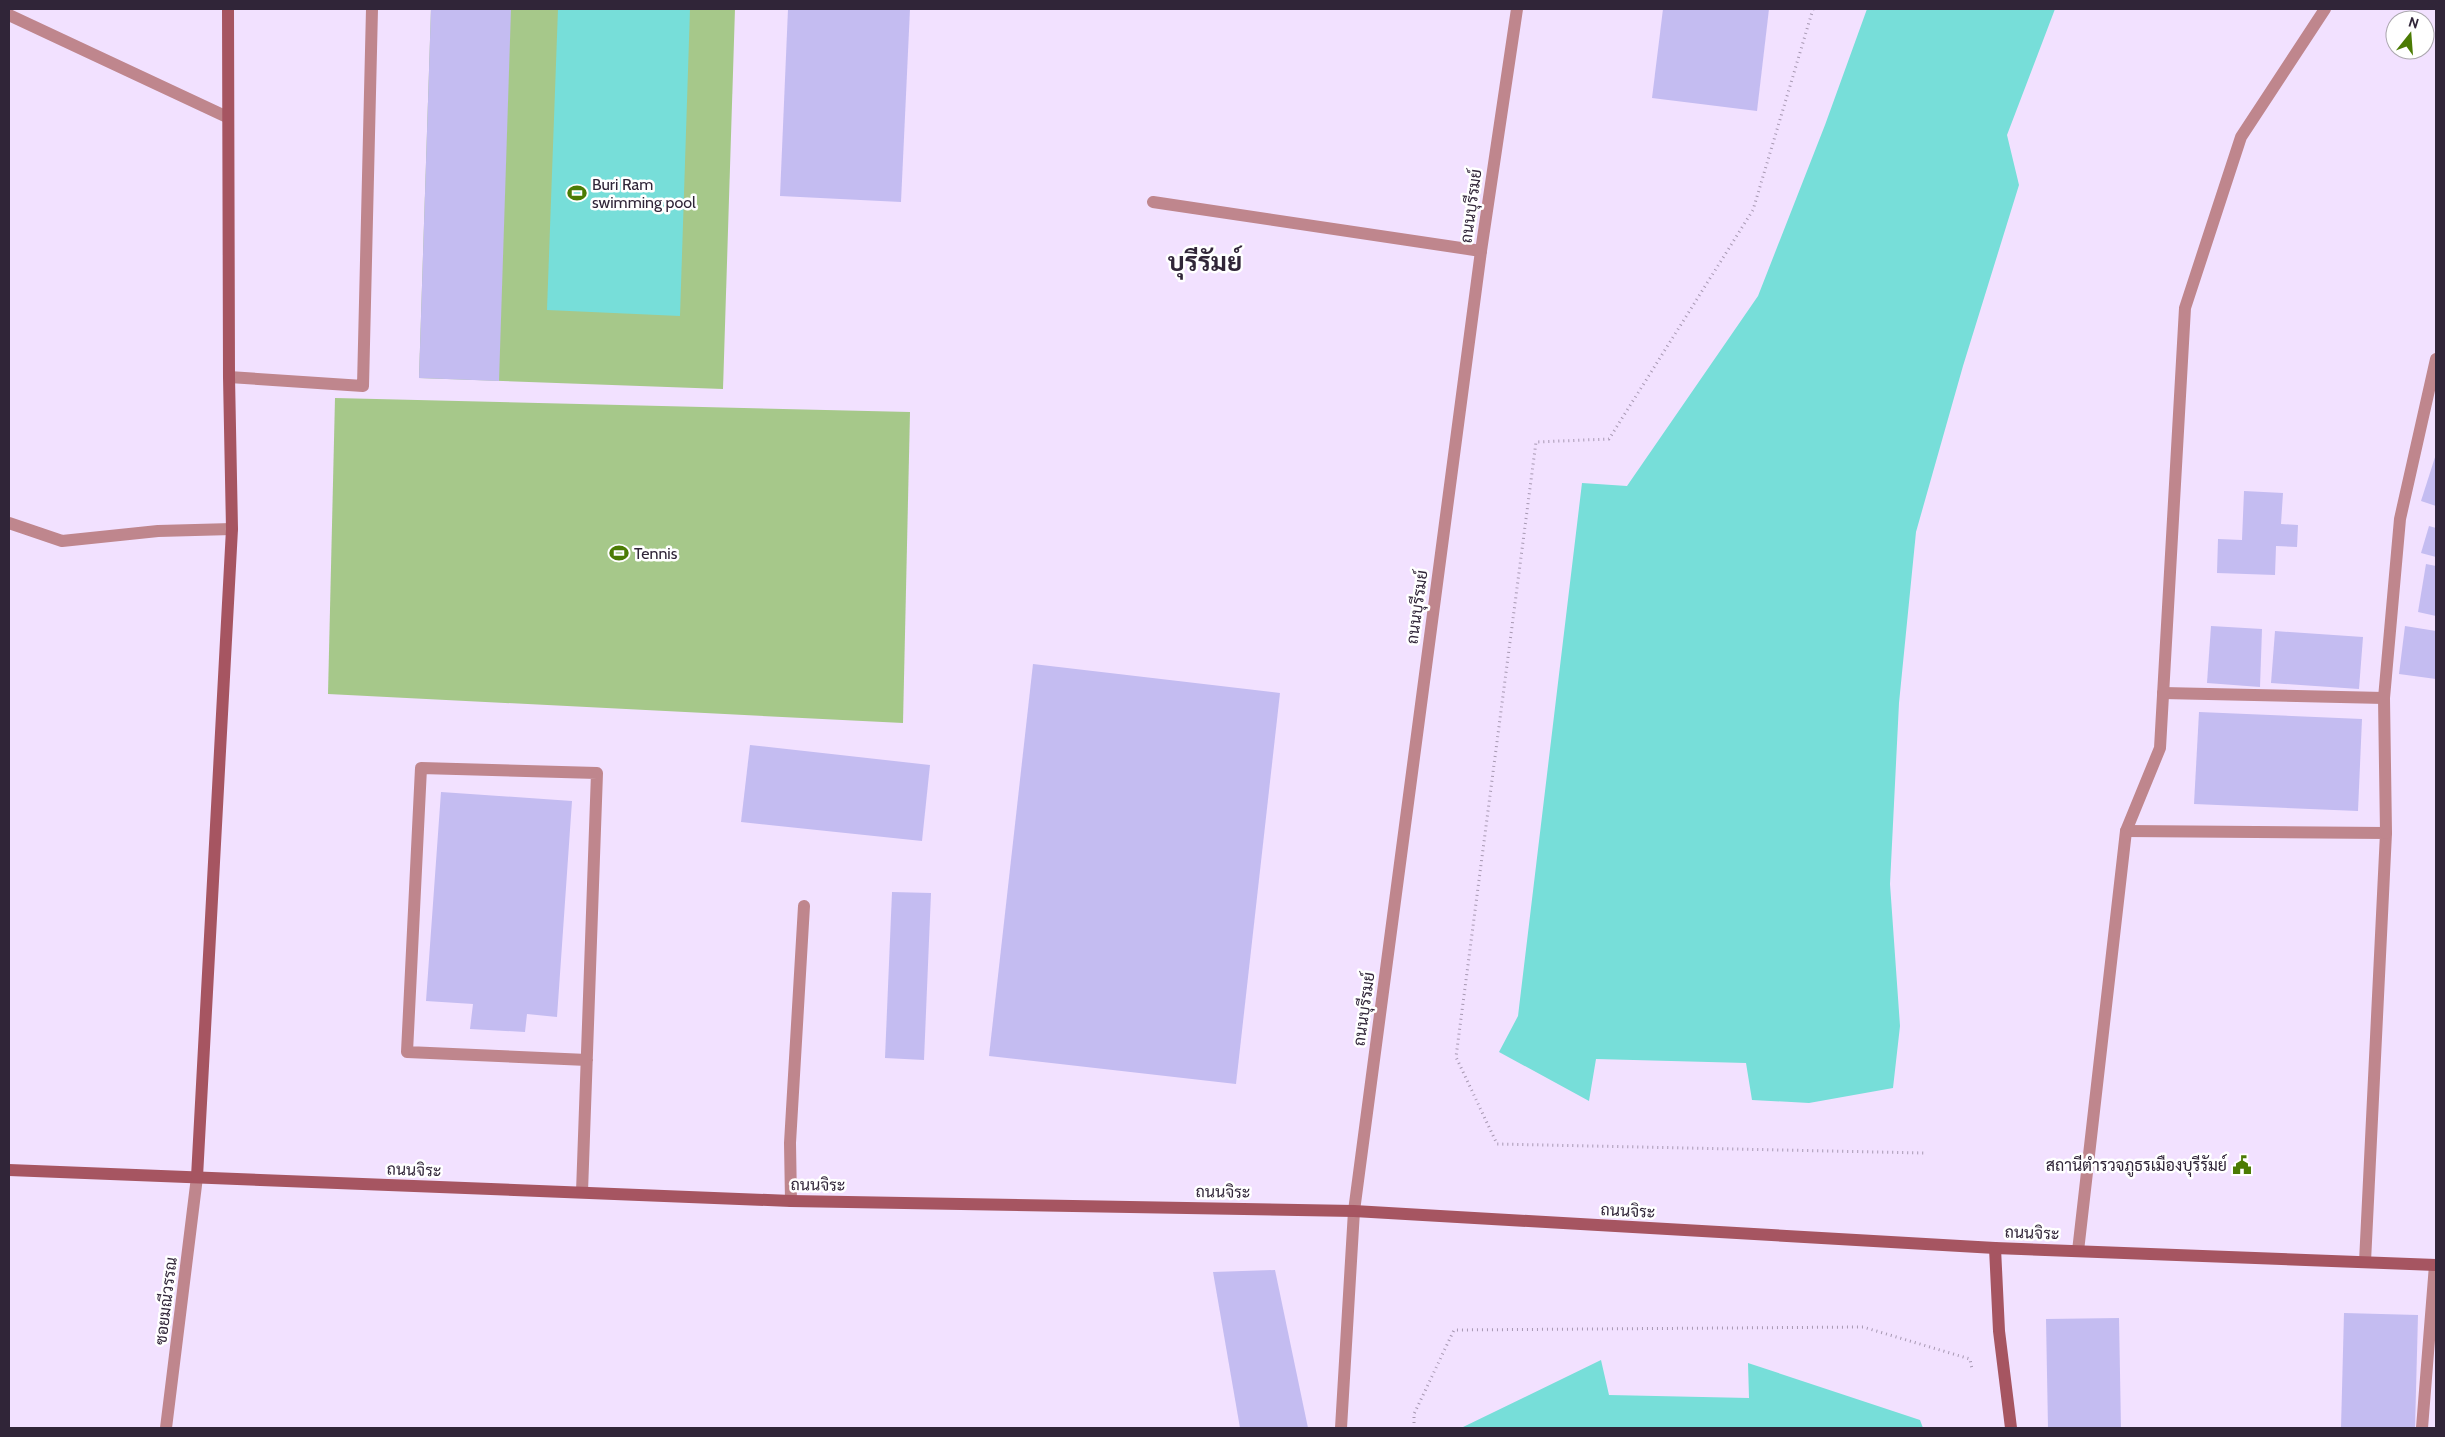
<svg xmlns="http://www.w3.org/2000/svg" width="2445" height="1437" font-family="Cabin,Sarabun,sans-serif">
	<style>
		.green { fill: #a6c88a }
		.water { fill: #77ded9 }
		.building { fill: #c4bcf1 }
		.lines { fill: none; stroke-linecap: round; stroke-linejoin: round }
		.path { stroke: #a798b2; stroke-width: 3; stroke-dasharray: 1 4; stroke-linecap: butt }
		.lane { stroke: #bf868d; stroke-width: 12 }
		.street { stroke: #bf868d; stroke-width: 12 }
		.secondary { stroke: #a65561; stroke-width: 12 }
		.labels { text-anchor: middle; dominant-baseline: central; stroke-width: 5; stroke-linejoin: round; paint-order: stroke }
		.poi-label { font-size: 16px; fill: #302538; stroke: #fff; text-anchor: start }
		.street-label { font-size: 16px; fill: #302538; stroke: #fff }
		.town-label { font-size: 26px; font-weight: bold; fill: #302538; stroke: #fff }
	</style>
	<rect width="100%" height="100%" fill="#f2e1ff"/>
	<g class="green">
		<polygon points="431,9 735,9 723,389 419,378"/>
		<polygon points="335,398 910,412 903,723 328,694"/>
	</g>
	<g class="water">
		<polygon points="558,9 690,9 680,316 547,310"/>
		<polygon points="1867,9 2055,9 2007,135 2019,185 1963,366 1916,532 1899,703 1890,884 1900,1026 1893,1088 1809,1103 1752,1100 1746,1063 1596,1059 1589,1101 1499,1052 1518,1016 1582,483 1627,486 1758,296 1825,125"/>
		<polygon points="1601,1360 1609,1395 1749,1398 1748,1363 1920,1420 1923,1428 1461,1428"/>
	</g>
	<g class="building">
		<polygon points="431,9 511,9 499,381 419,378"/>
		<polygon points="788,9 910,9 901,202 780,196"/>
		<polygon points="1663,9 1769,9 1757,111 1652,98"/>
		<polygon points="2436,454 2436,506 2421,501"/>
		<polygon points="2244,491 2283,493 2281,524 2298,525 2297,547 2276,546 2275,575 2217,573 2218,539 2242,540"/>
		<polygon points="2429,526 2436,528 2436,557 2421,553"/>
		<polygon points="2426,564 2436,566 2436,616 2418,612"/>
		<polygon points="2211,626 2262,629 2260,687 2207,683"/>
		<polygon points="2405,626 2436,631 2436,679 2399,674"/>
		<polygon points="2275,631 2363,637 2359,689 2271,683"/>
		<polygon points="1033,664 1280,693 1236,1084 989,1056"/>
		<polygon points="2199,712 2362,719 2358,811 2194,804"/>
		<polygon points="750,745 930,765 922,841 741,822"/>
		<polygon points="441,792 572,801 557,1017 527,1014 525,1032 470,1029 473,1004 426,1001"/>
		<polygon points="892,892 931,893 924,1060 885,1058"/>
		<polygon points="1275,1270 1308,1428 1240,1428 1213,1272"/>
		<polygon points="2344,1313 2418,1315 2415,1428 2341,1428"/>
		<polygon points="2119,1318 2121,1428 2048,1428 2046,1319"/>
	</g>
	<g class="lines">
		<g class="path">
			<polyline points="1813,9 1753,210 1609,439 1536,442 1456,1057 1497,1144 1924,1153"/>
			<polyline points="1414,1428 1414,1414 1454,1330 1863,1327 1970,1359 1972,1369"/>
		</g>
		<g class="lane">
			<polyline points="1153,202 1481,251"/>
			<polyline points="229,377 363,386 372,9"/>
			<polyline points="582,1192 597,773 421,768 407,1052 587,1060"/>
			<polyline points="791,1201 790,1143 804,906"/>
		</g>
		<g class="street">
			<polyline points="9,15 227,117"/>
			<polyline points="9,523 62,541 158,531 232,529"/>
			<polyline points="2163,693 2384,698"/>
			<polyline points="2126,831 2386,833 2365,1262"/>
			<polyline points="2386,833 2384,698 2400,519 2436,359"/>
			<polyline points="2078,1251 2126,831 2160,748 2185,308 2241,137 2325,9"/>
			<polyline points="166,1428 197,1177"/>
			<polyline points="1341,1428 1354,1211 1481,251 1517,9"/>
			<polyline points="2422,1428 2435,1265"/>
		</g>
		<g class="secondary">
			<polyline points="9,1170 791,1201 1354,1211 1995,1248 2436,1265"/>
			<polyline points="197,1177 232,529 229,377 228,9"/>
			<polyline points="1995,1248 1999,1331 2011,1428"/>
		</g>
	</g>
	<defs>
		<g id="stadium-bare" transform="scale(1.5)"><path d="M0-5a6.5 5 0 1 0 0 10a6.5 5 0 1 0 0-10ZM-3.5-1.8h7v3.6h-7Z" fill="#4b7b04" stroke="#fff" stroke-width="2.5" paint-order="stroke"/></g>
		<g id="civic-bare" transform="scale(1.5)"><path d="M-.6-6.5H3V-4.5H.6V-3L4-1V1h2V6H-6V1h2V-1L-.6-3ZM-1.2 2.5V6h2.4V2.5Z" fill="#4b7b04" stroke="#fff" stroke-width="2.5" paint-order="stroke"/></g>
	</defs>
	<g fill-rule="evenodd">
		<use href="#stadium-bare" x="577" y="193"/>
		<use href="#stadium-bare" x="619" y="553"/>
		<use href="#civic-bare" x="2242" y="1165"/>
	</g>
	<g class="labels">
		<g class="poi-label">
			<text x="592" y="184">Buri Ram<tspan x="592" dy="18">swimming pool</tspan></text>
			<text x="634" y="553">Tennis</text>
			<text x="2227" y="1165" text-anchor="end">สถานีตำรวจภูธรเมืองบุรีรัมย์</text>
		</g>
		<g class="street-label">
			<text transform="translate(1471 206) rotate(-82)">ถนนบุรีรมย์</text>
			<text transform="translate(1417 607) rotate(-82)">ถนนบุรีรมย์</text>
			<text transform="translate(1364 1009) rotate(-82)">ถนนบุรีรมย์</text>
			<text transform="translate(414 1170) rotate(2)">ถนนจิระ</text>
			<text transform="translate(818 1185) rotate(1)">ถนนจิระ</text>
			<text transform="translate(1223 1192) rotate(1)">ถนนจิระ</text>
			<text transform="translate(1628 1211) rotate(3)">ถนนจิระ</text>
			<text transform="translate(2032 1233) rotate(2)">ถนนจิระ</text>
			<text transform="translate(166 1301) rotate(-83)">ซอยมณีวรรณ</text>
		</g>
		<g class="town-label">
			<text x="1205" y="262">บุรีรัมย์</text>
		</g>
	</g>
	<rect width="2445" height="1437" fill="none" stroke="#302538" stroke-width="20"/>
	<g transform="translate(2410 35) rotate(17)"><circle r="24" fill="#ffffff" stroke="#aca8af"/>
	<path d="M0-4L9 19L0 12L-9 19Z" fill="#4b7b04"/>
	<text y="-8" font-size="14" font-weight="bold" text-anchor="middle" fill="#302538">N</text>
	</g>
</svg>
